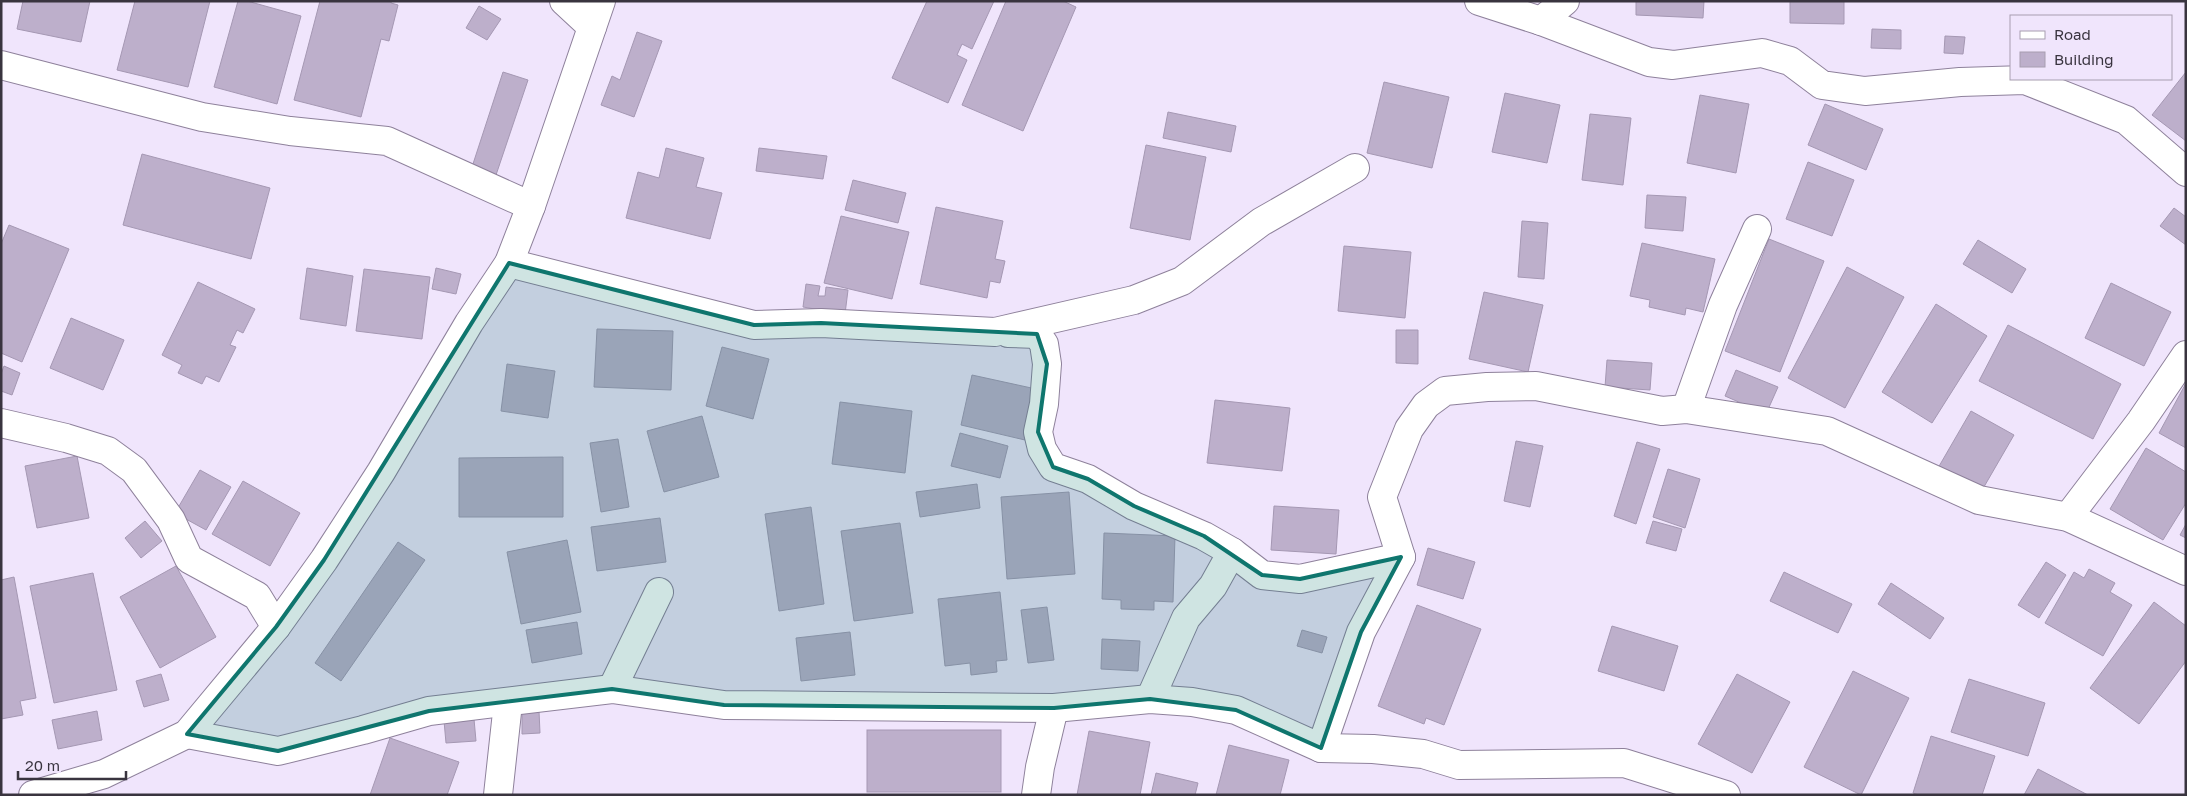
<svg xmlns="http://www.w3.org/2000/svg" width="2187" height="796" font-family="'Golos Text',sans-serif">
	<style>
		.building { fill: #bdafcb; stroke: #a598b3 }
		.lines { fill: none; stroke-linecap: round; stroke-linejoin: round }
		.street-casing { stroke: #8e819b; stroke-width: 30 }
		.street { stroke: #fff; stroke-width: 28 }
		.marked { fill: #0f766e; fill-opacity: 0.2; stroke: #0f766e; stroke-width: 4; stroke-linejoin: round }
	</style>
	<rect width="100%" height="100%" fill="#f0e5fc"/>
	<g class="building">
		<polygon points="23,1 90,1 81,42 17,29"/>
		<polygon points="135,1 210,1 188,87 117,70"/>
		<polygon points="238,1 247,1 301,16 277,104 214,87"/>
		<polygon points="320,1 391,1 391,3 398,5 389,41 381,39 361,117 294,100"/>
		<polygon points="927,1 994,1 972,49 962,44 957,55 967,60 948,103 892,78"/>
		<polygon points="1006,1 1063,1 1076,7 1023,131 962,105"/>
		<polygon points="1636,1 1704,1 1703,18 1636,15"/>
		<polygon points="1790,1 1844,1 1844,24 1790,23"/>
		<polygon points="479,6 501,19 487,40 466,28"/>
		<polygon points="1872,29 1901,30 1901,49 1871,48"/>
		<polygon points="637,32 662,41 634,117 601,105 612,76 620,80"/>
		<polygon points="1945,36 1965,37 1963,54 1944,53"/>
		<polygon points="503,72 528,80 496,175 472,167"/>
		<polygon points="2186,72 2186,141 2152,115"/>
		<polygon points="1384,82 1449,97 1432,168 1367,153"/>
		<polygon points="1505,93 1560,105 1547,163 1492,152"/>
		<polygon points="1700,95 1749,104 1736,173 1687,163"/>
		<polygon points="1825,104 1883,129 1866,170 1808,145"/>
		<polygon points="1168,112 1236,126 1231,152 1163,138"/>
		<polygon points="1590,114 1631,118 1623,185 1582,180"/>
		<polygon points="1146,145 1206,157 1190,240 1130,228"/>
		<polygon points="666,148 704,158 696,187 722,193 710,239 626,218 638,172 659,178"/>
		<polygon points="759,148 827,156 823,179 756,171"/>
		<polygon points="142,154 270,188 251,259 123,225"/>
		<polygon points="1808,162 1854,180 1832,236 1786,219"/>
		<polygon points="853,180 906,193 898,223 845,210"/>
		<polygon points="1647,195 1686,197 1683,231 1645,228"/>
		<polygon points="936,207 1003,221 995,259 1005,261 1000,283 990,281 987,298 920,284"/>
		<polygon points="2174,208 2186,217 2186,245 2160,226"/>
		<polygon points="841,216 909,232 892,299 824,283"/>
		<polygon points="1522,221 1548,223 1544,279 1518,277"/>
		<polygon points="9,225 69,249 22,362 1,353 1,244"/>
		<polygon points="1769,239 1824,261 1780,372 1725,351"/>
		<polygon points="1978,240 2026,269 2012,293 1963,264"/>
		<polygon points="1642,243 1715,259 1703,312 1686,308 1685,315 1649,307 1650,300 1630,296"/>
		<polygon points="1344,246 1411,252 1405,318 1338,311"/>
		<polygon points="1847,267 1904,297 1845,408 1788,378"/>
		<polygon points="307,268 353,276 346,326 300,319"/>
		<polygon points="436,268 461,274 456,294 432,289"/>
		<polygon points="364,269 430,277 422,339 356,331"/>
		<polygon points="198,282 255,309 243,333 237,330 230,345 236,347 219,382 206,376 202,384 178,373 182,365 162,355"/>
		<polygon points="2111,283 2171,312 2144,366 2085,338"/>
		<polygon points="806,284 820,286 818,296 825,296 826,287 848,290 845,314 803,307"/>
		<polygon points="1484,292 1543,305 1528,372 1469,359"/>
		<polygon points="1936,304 1987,336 1932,423 1882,392"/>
		<polygon points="71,318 124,340 103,390 50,368"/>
		<polygon points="2008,325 2121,384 2093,439 1979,381"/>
		<polygon points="597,329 673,331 671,390 594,387"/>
		<polygon points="1396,330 1418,330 1418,364 1396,363"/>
		<polygon points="722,347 769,359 753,419 706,406"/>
		<polygon points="1607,360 1652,363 1650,390 1605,387"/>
		<polygon points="507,364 555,371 548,418 501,411"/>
		<polygon points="4,366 20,373 12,395 1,391 1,374"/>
		<polygon points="1736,370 1778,387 1766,414 1725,396"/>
		<polygon points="972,375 1036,389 1025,440 961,425"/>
		<polygon points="2186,383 2186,448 2159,433"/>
		<polygon points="1215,400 1290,408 1282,471 1207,463"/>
		<polygon points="840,402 912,411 905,473 832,464"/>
		<polygon points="1971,411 2014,435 1981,492 1938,468"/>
		<polygon points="702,416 719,477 664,492 647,431"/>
		<polygon points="960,433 1008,446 1000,478 951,466"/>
		<polygon points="618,439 629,507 601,512 590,443"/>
		<polygon points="1516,441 1543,446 1530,507 1504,501"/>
		<polygon points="1637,442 1660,449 1636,524 1614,516"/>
		<polygon points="2146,448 2186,472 2186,503 2163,540 2110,509"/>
		<polygon points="77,456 89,518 37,528 25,466"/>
		<polygon points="563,457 563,517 459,517 459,458"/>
		<polygon points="1668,469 1700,479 1685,528 1653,517"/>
		<polygon points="200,470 231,487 206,530 175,513"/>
		<polygon points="243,481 300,513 270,566 212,534"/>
		<polygon points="977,484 980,508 920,517 916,492"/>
		<polygon points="1069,492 1075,574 1007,579 1001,497"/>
		<polygon points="1274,506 1339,510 1336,554 1271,550"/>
		<polygon points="811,507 824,604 779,611 765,514"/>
		<polygon points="660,518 666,562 597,571 591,527"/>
		<polygon points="145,521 162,541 141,558 125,538"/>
		<polygon points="1653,521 1682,529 1676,551 1646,543"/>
		<polygon points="900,523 913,613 854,621 841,531"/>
		<polygon points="2186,524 2186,538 2180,535"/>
		<polygon points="1104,533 1175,536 1173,602 1154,601 1154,610 1121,609 1121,600 1102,599"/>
		<polygon points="567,540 581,612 521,624 507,552"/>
		<polygon points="398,542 425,560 341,681 315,663"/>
		<polygon points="1428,548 1475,562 1463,599 1417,585"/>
		<polygon points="2046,562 2066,575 2039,618 2018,605"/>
		<polygon points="176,566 216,637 160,668 120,597"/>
		<polygon points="2089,569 2115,583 2110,592 2132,605 2103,656 2045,623 2074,572 2084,578"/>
		<polygon points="1784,572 1852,604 1838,633 1770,601"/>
		<polygon points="93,573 117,690 54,703 30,586"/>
		<polygon points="14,577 36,698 20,701 23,715 1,719 1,580"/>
		<polygon points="1891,583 1944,618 1930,639 1878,604"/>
		<polygon points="1000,592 1007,660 996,661 997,672 971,675 970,663 945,666 938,599"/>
		<polygon points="2154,602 2186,626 2186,661 2139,724 2090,688"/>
		<polygon points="1417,605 1481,629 1444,725 1426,718 1424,724 1378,706"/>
		<polygon points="1047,607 1054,660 1028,663 1021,610"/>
		<polygon points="577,622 582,654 532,663 526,630"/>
		<polygon points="1612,626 1678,646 1664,691 1598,671"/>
		<polygon points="1302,630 1327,637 1322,653 1297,646"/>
		<polygon points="850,632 855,675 801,681 796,638"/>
		<polygon points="1102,639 1140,641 1138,671 1101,669"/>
		<polygon points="1853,671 1909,698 1861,795 1804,767"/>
		<polygon points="161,674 169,700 144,707 136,681"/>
		<polygon points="1737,674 1790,702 1752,773 1698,744"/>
		<polygon points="1969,679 2045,703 2028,756 1951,732"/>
		<polygon points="97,711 102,740 58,749 52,720"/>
		<polygon points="539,711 540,733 522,734 522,712"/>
		<polygon points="474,719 476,741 446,743 444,721"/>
		<rect x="867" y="730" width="134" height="62"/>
		<polygon points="1089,731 1150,742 1140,795 1077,795"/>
		<polygon points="1931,736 1995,756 1982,795 1919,795 1913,793"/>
		<polygon points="390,738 459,762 447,795 370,795"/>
		<polygon points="1229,745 1289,760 1280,795 1216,795"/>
		<polygon points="2038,769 2088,795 2024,795"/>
		<polygon points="1156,773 1198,783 1195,795 1151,795"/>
	</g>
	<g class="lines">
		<g class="street-casing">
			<g id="street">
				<polyline points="564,1 592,27"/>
				<polyline points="1479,1 1541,21 1649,62 1673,65 1762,53 1790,61 1822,85 1865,91 1960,82 2025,80 2126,120 2186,172"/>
				<polyline points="1541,21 1565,1"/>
				<polyline points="1,65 202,117 290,131 387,141 531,206"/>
				<polyline points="509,263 754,325 821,323 995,332 1134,300 1182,281 1261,222 1355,168"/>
				<polyline points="1008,333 1037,334 1044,344 1047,364 1044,404 1038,432 1042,449 1053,467 1088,479 1134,506 1204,536 1232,552 1262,575 1300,579 1401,557"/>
				<polyline points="1686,409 1723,305 1757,229"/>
				<polyline points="1,423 66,438 108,451 134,470 171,520 189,559 257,596 276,627"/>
				<polyline points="2068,517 2141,421 2186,355"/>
				<polyline points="612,689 659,592"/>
				<polyline points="1150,699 1186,618 1213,586 1232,552"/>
				<polyline points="187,734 278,751 363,730 429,711 612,689 724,705 1054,708 1150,699 1192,702 1236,710 1321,748 1373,749 1423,754 1459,765 1624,763 1726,795"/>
				<polyline points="1321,748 1361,632 1401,557 1382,497 1409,429 1426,405 1445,391 1487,387 1536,386 1662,411 1686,409 1827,431 1979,500 2068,517 2186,571"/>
				<polyline points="33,795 104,774 187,734 276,627 324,560 381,472 469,323 509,263 531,206 601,1"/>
				<polyline points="498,795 508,703"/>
				<polyline points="1036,795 1040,767 1054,708"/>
			</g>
		</g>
		<use href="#street" class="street"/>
	</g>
	<path class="marked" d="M509 263 754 325 821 323 1037 334 1047 364 1038 432 1053 467 1088 479 1134 506 1204 536 1262 575 1300 579 1401 557 1361 632 1321 748 1236 710 1150 699 1054 708 724 705 612 689 429 711 278 751 187 734 276 627 324 560Z"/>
	<rect width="2187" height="796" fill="none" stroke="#39343f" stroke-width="5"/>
	<rect x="2010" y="15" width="162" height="65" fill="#f0e5fc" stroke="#a79eb0"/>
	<rect x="2020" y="31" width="25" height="8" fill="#ffffff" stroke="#a79eb0"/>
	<text x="2054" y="40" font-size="15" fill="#39343f">Road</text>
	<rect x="2020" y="52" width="25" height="15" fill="#bdafcb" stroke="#a79eb0"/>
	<text x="2054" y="65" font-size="15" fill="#39343f">Building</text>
	<path d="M18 771v8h108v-8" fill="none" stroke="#39343f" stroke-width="2.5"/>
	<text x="25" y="771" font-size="15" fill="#39343f" stroke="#f0e5fc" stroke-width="4" paint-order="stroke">20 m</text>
</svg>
